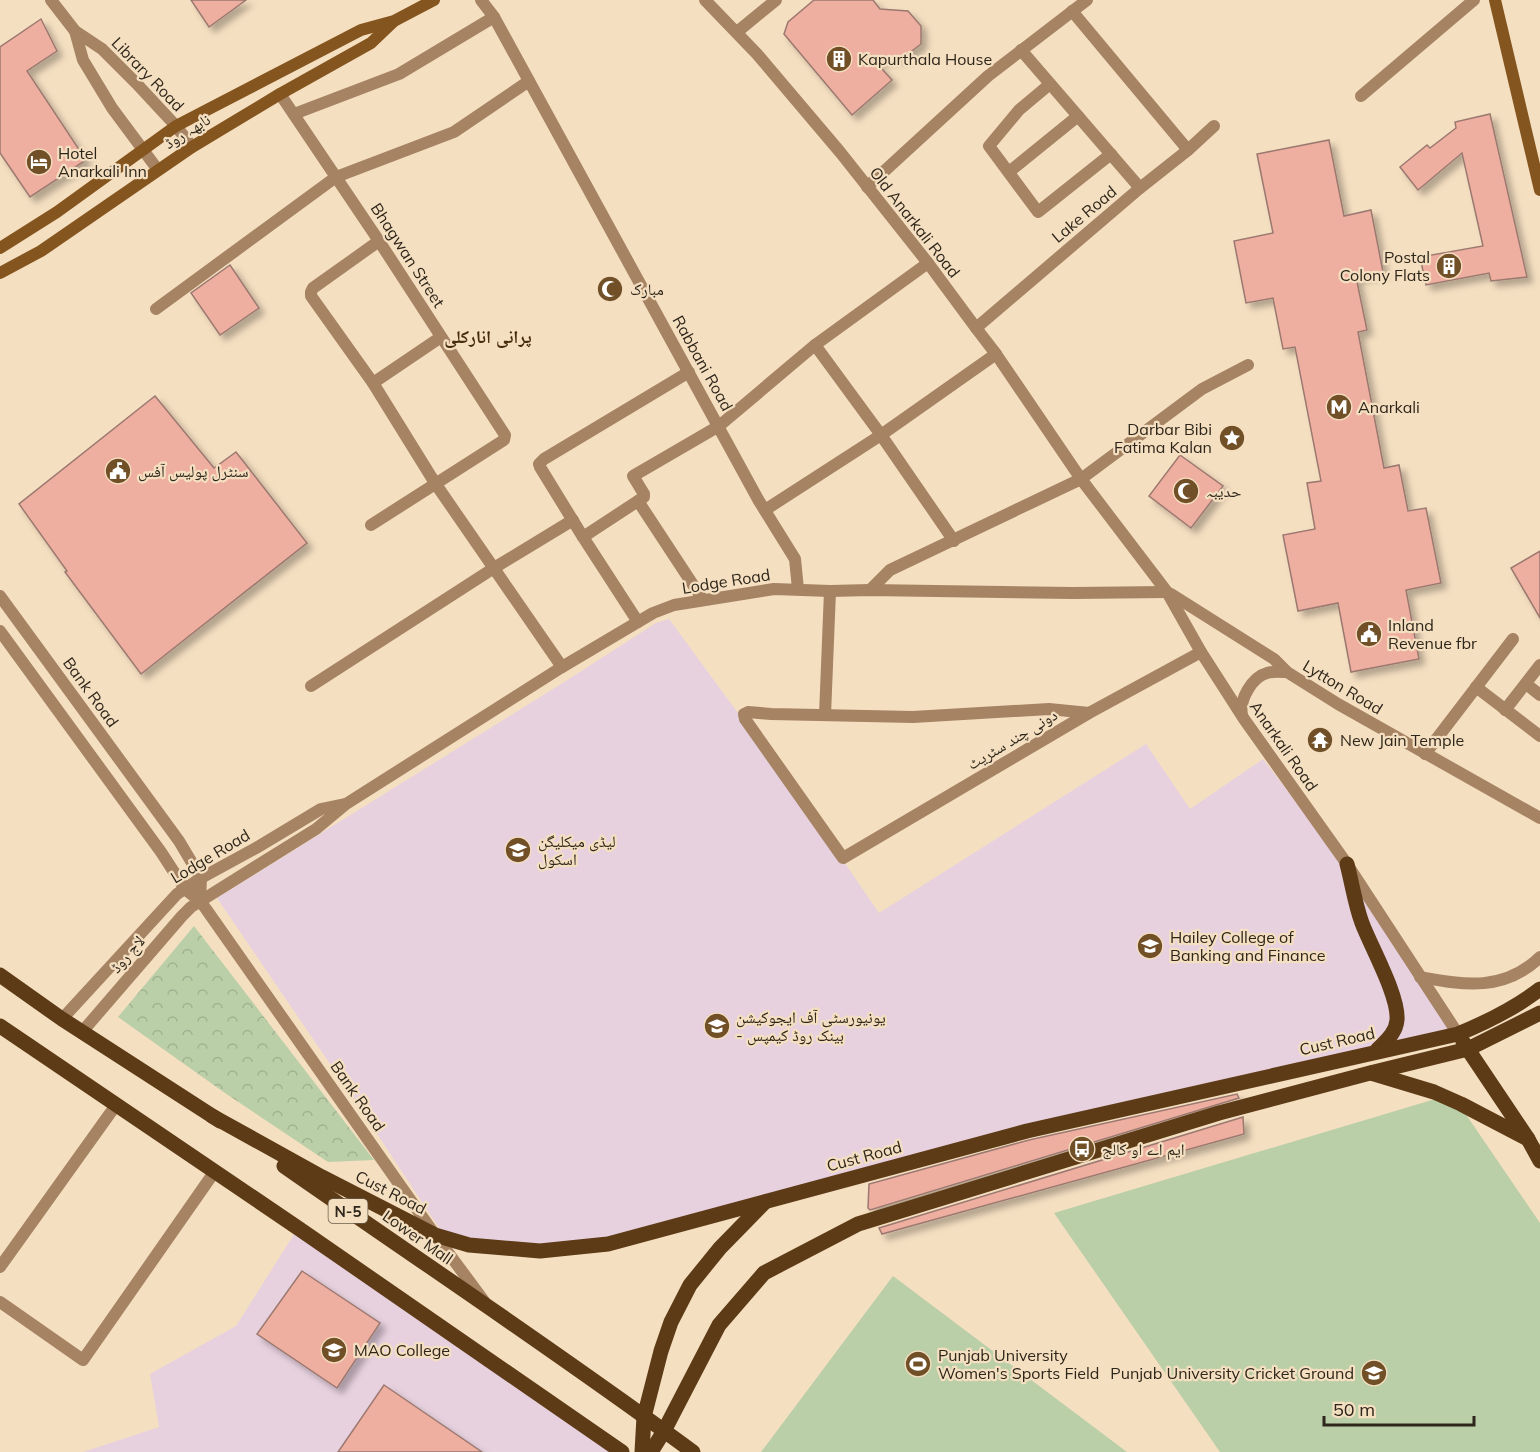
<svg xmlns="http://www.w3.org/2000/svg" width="1540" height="1452" font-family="Mulish,'Noto Naskh Arabic',sans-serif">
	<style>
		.education { fill: #e7d1df }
		.park { fill: url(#park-crowns) }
		.pitch { fill: #bacfa8 }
		.building { fill: #eeafa0; stroke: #9c7970; stroke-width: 1.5; filter: url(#shadow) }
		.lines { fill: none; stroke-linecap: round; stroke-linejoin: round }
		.minor { stroke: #a58363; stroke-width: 12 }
		.tertiary { stroke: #a58363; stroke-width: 12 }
		.secondary { stroke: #85551f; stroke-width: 12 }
		.primary { stroke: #5d3b16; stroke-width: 15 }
		.labels { text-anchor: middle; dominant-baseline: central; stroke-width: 4.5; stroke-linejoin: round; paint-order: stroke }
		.shield { fill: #f5dfc1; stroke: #6a5e4c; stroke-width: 1.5 }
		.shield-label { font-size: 15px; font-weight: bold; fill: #2e261a }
		.poi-label { font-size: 16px; fill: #2e261a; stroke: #f5dfc1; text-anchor: start }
		.street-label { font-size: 16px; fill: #2e261a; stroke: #f5dfc1 }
		.neighbourhood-label { font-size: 18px; font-weight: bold; fill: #462c0b; stroke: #f5dfc1 }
	</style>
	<defs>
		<pattern id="park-crowns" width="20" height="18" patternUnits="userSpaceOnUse" patternTransform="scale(1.5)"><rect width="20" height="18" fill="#bacfa8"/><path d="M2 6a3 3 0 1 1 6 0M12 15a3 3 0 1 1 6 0" fill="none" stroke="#a0b290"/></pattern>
		<filter id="shadow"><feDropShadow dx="5.5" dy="5.5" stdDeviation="3" flood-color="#0004"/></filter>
	</defs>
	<rect width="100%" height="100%" fill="#f5dfc1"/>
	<g class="education">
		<polygon points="669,619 804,803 879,913 1146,744 1190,809 1263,759 1346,867 1458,1034 1374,1051 608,1244 469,1245 441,1231 362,1111 217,898 569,679 656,623"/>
		<polygon points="298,1228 622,1452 83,1452 159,1427 150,1374 236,1326"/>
	</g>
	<polygon class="park" points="194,926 374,1160 328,1162 225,1093 118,1017"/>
	<g class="pitch">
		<polygon points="1452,1094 1540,1223 1540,1452 1220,1452 1054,1213"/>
		<polygon points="893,1276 1127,1452 761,1452"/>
	</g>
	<g class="building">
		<polygon points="191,0 246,0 209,27"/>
		<polygon points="814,0 873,0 880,9 908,11 921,26 921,44 904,57 874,60 892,80 852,115 784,34 788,22"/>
		<polygon points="41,19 57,51 27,71 86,160 30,197 0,153 0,47"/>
		<polygon points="1490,114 1527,277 1491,281 1489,273 1426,285 1420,257 1483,246 1462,153 1418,190 1400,167 1427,145 1430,148 1456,128 1455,122"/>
		<polygon points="1329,140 1344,216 1371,210 1383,272 1356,277 1367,330 1358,332 1384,468 1399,465 1408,511 1426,508 1441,583 1406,590 1419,659 1351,672 1338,603 1298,611 1283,535 1315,529 1307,483 1321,481 1295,347 1283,349 1273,298 1246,303 1234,241 1273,233 1257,154"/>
		<polygon points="230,265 259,308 220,335 191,293"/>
		<polygon points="155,396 214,468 236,452 307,543 141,674 65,572 67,571 19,504"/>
		<polygon points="1180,455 1223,486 1191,528 1149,496"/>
		<polygon points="1540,551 1540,618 1511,568"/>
		<polygon points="1237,1094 1239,1098 870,1210 868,1208 869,1184 1029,1140"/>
		<polygon points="1243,1117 1244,1134 882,1234 879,1228"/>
		<polygon points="302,1271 380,1323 337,1388 257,1334"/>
		<polygon points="384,1385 482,1452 338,1452"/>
	</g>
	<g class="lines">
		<g class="minor">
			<polyline points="51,0 75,31 102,49 136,83 176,126 192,147"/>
			<polyline points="481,0 494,17 759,501 795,559 798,589"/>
			<polyline points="1072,11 1188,150"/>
			<polyline points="75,31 83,60 112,108 158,170"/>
			<polyline points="737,32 776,0"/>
			<polyline points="1021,50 1140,188"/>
			<polyline points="1050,84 1019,110 989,146 1038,212 1111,154"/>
			<polyline points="280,94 379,241 505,435 504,440 371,525"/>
			<polyline points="1361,96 1474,0"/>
			<polyline points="294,114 399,74 494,17"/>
			<polyline points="1009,172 1078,116"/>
			<polyline points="867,187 988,76 1087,0"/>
			<polyline points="379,241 313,288 311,292 311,296 373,383 435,483 562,667"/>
			<polyline points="156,309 336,177 454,132 529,81"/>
			<polyline points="976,328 1140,188 1188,150 1214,126"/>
			<polyline points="815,345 881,435 954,541"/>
			<polyline points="373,383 441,337"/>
			<polyline points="638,501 703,600"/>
			<polyline points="765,510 881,435 996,354"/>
			<polyline points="583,537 644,497 644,494 633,476 719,426 815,345 928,263"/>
			<polyline points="870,590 890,570 1081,479 1202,389 1248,365"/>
			<polyline points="638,622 583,537 540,467 539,464 544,459 689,372"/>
			<polyline points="1526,684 1540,695"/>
			<polyline points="311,686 494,568 573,520"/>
			<polyline points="1476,687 1540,736"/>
			<polyline points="1505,710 1540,665"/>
			<polyline points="1089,713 1049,709 913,717 771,714 748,712 744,714 745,719 843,858 1089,713 1201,652"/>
			<polyline points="825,715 830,591"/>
			<polyline points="1425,754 1513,639"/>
			<polyline points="0,1267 116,1105"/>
			<polyline points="0,1302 83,1360 215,1171"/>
		</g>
		<g class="tertiary">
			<polyline points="705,0 757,54 840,152 928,263 976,328 996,354 1081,479 1167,592 1201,652 1244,719 1347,864 1458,1034"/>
			<polyline points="1171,594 1274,659 1287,672 1338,704 1540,818"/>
			<polyline points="0,596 179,841 201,878 200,901"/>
			<polyline points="0,631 161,852 185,889 200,901 206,909 435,1235 484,1301"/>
			<path d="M1242 715C1239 700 1252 677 1267 673 1273 671 1281 672 1287 672"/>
			<path d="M1420 977C1465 985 1504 992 1540 957"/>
			<polyline points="62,1019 177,894 201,878 256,848 321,809 345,804"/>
			<polyline points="82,1032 182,916 191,907 316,829 346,804 562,667 653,613 674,605 774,589 830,591 870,590 1073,593 1167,592"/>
		</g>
		<g class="secondary">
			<polyline points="1495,0 1540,190"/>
			<polyline points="0,248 57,212 176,126 361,30 394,21 434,0"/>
			<polyline points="0,273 41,251 192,147 280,94 371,43 393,22"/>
		</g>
		<g class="primary">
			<path d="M1347 864C1352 883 1355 904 1362 923 1371 947 1399 996 1397 1020 1396 1033 1386 1041 1377 1050"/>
			<polyline points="0,975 62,1019 220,1121"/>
			<polyline points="0,1026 298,1228 622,1452"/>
			<polyline points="1463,1042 1528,1139 1540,1161"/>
			<polyline points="1371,1073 1434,1092 1461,1104 1528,1139"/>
			<path d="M212 1116 322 1177 435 1235 469 1245 540 1251 608 1244 1027 1131 1458 1034C1487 1022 1514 1009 1540 989"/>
			<path d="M284 1166C420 1261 559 1353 693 1452"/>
			<polyline points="642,1452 644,1417 661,1351 671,1322 690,1285 720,1248 765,1202"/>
			<polyline points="651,1452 664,1431 719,1325 764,1273 858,1224 1219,1113 1370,1073 1468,1049 1540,1013"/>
		</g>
	</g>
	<defs>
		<g id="building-disc" transform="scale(1.35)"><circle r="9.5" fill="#714f27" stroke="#f5dfc1"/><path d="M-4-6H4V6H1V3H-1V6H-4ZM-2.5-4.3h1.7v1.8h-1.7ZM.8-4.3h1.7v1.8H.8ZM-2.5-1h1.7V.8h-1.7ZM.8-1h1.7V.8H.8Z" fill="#fff"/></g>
		<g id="hotel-disc" transform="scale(1.35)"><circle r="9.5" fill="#714f27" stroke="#f5dfc1"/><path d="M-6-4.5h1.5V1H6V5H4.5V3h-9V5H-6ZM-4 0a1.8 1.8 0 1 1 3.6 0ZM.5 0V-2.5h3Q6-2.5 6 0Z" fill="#fff"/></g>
		<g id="mosque-disc" transform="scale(1.35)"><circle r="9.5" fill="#714f27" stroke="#f5dfc1"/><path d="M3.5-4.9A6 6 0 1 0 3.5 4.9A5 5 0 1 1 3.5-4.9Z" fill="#fff"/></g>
		<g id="metro-disc" transform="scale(1.35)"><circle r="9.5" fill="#714f27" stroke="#f5dfc1"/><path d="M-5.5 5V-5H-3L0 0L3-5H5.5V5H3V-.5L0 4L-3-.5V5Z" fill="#fff"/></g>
		<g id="sight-disc" transform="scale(1.35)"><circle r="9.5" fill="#714f27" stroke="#f5dfc1"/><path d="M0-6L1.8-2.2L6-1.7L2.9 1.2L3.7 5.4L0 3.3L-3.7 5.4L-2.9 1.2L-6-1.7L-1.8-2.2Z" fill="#fff"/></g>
		<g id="civic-disc" transform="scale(1.35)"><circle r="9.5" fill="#714f27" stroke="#f5dfc1"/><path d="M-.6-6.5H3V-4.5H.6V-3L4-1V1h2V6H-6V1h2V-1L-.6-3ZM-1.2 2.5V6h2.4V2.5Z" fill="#fff"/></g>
		<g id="temple-disc" transform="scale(1.35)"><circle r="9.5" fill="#714f27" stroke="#f5dfc1"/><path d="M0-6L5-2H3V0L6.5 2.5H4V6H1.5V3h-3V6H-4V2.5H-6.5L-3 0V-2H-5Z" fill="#fff"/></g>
		<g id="school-disc" transform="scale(1.35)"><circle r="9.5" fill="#714f27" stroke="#f5dfc1"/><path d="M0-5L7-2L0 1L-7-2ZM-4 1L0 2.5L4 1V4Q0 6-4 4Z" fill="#fff"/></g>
		<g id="university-disc" transform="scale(1.35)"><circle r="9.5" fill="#714f27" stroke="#f5dfc1"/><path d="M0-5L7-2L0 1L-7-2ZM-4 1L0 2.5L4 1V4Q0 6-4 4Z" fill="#fff"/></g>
		<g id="bus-disc" transform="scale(1.35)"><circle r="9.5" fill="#714f27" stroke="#f5dfc1"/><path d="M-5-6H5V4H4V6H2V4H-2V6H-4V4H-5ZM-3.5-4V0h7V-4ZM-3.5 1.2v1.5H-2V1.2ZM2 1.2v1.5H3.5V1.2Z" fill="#fff"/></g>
		<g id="stadium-disc" transform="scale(1.35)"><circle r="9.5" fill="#714f27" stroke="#f5dfc1"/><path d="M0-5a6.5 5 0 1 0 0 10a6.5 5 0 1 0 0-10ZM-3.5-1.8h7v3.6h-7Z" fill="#fff"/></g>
	</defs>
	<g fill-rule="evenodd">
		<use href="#building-disc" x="839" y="59"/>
		<use href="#hotel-disc" x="39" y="162"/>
		<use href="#building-disc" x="1449" y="266"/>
		<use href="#mosque-disc" x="610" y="289"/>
		<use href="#metro-disc" x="1339" y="407"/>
		<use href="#sight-disc" x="1232" y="438"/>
		<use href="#civic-disc" x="118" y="471"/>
		<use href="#mosque-disc" x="1186" y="491"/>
		<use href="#civic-disc" x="1369" y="634"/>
		<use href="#temple-disc" x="1320" y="740"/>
		<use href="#school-disc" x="518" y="850"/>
		<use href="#university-disc" x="1150" y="946"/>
		<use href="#university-disc" x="717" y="1026"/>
		<use href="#bus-disc" x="1082" y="1149"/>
		<use href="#university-disc" x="334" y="1350"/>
		<use href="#stadium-disc" x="918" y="1364"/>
		<use href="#university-disc" x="1374" y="1373"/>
	</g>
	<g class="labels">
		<rect class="shield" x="328.5" y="1199" width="39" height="24" rx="4.5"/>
		<g class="shield-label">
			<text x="348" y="1211">N-5</text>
		</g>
		<g class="poi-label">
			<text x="858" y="59">Kapurthala House</text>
			<text x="58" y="153">Hotel<tspan x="58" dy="18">Anarkali Inn</tspan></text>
			<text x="1430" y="257" text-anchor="end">Postal<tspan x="1430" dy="18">Colony Flats</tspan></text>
			<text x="630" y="289">مبارک</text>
			<text x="1358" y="407">Anarkali</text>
			<text x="1212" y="429" text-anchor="end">Darbar Bibi<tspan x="1212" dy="18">Fatima Kalan</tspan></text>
			<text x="138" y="471">سنٹرل پولیس آفس</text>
			<text x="1206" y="491">حدیبہ</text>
			<text x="1388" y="625">Inland<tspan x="1388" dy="18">Revenue fbr</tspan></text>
			<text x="1340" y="740">New Jain Temple</text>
			<text x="538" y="841">لیڈی میکلیگن<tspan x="538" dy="18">اسکول</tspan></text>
			<text x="1170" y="937">Hailey College of<tspan x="1170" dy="18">Banking and Finance</tspan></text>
			<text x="736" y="1017">یونیورسٹی آف ایجوکیشن<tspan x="736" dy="18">- بینک روڈ کیمپس</tspan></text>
			<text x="1102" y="1149">ایم اے او کالج</text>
			<text x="354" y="1350">MAO College</text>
			<text x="938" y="1355">Punjab University<tspan x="938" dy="18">Women's Sports Field</tspan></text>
			<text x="1354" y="1373" text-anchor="end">Punjab University Cricket Ground</text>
		</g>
		<g class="street-label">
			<text transform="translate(148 74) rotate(46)">Library Road</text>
			<text transform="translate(187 131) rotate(-32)">نابھہ روڈ</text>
			<text transform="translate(1084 214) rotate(-40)">Lake Road</text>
			<text transform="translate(915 222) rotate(52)">Old Anarkali Road</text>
			<text transform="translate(408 255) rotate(57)">Bhagwan Street</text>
			<text transform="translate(703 363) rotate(61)">Rabbani Road</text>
			<text transform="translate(726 581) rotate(-9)">Lodge Road</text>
			<text transform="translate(1343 687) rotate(31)">Lytton Road</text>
			<text transform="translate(91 692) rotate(54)">Bank Road</text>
			<text transform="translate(1012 739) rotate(-31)">دونی چند سٹریٹ</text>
			<text transform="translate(1284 746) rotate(55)">Anarkali Road</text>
			<text transform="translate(210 856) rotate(-31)">Lodge Road</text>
			<text transform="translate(127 954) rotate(-49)">لاج روڈ</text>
			<text transform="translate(1337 1041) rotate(-13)">Cust Road</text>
			<text transform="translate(358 1096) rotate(55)">Bank Road</text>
			<text transform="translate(864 1156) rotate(-15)">Cust Road</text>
			<text transform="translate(391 1192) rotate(27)">Cust Road</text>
			<text transform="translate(418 1237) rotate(35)">Lower Mall</text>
		</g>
		<g class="neighbourhood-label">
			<text x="488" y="336">پرانی انارکلی</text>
		</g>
	</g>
	<path d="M1324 1416v9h150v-9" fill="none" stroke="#2e261a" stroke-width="3"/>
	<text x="1333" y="1416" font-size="18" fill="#2e261a" stroke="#f5dfc1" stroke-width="4.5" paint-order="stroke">50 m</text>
</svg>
